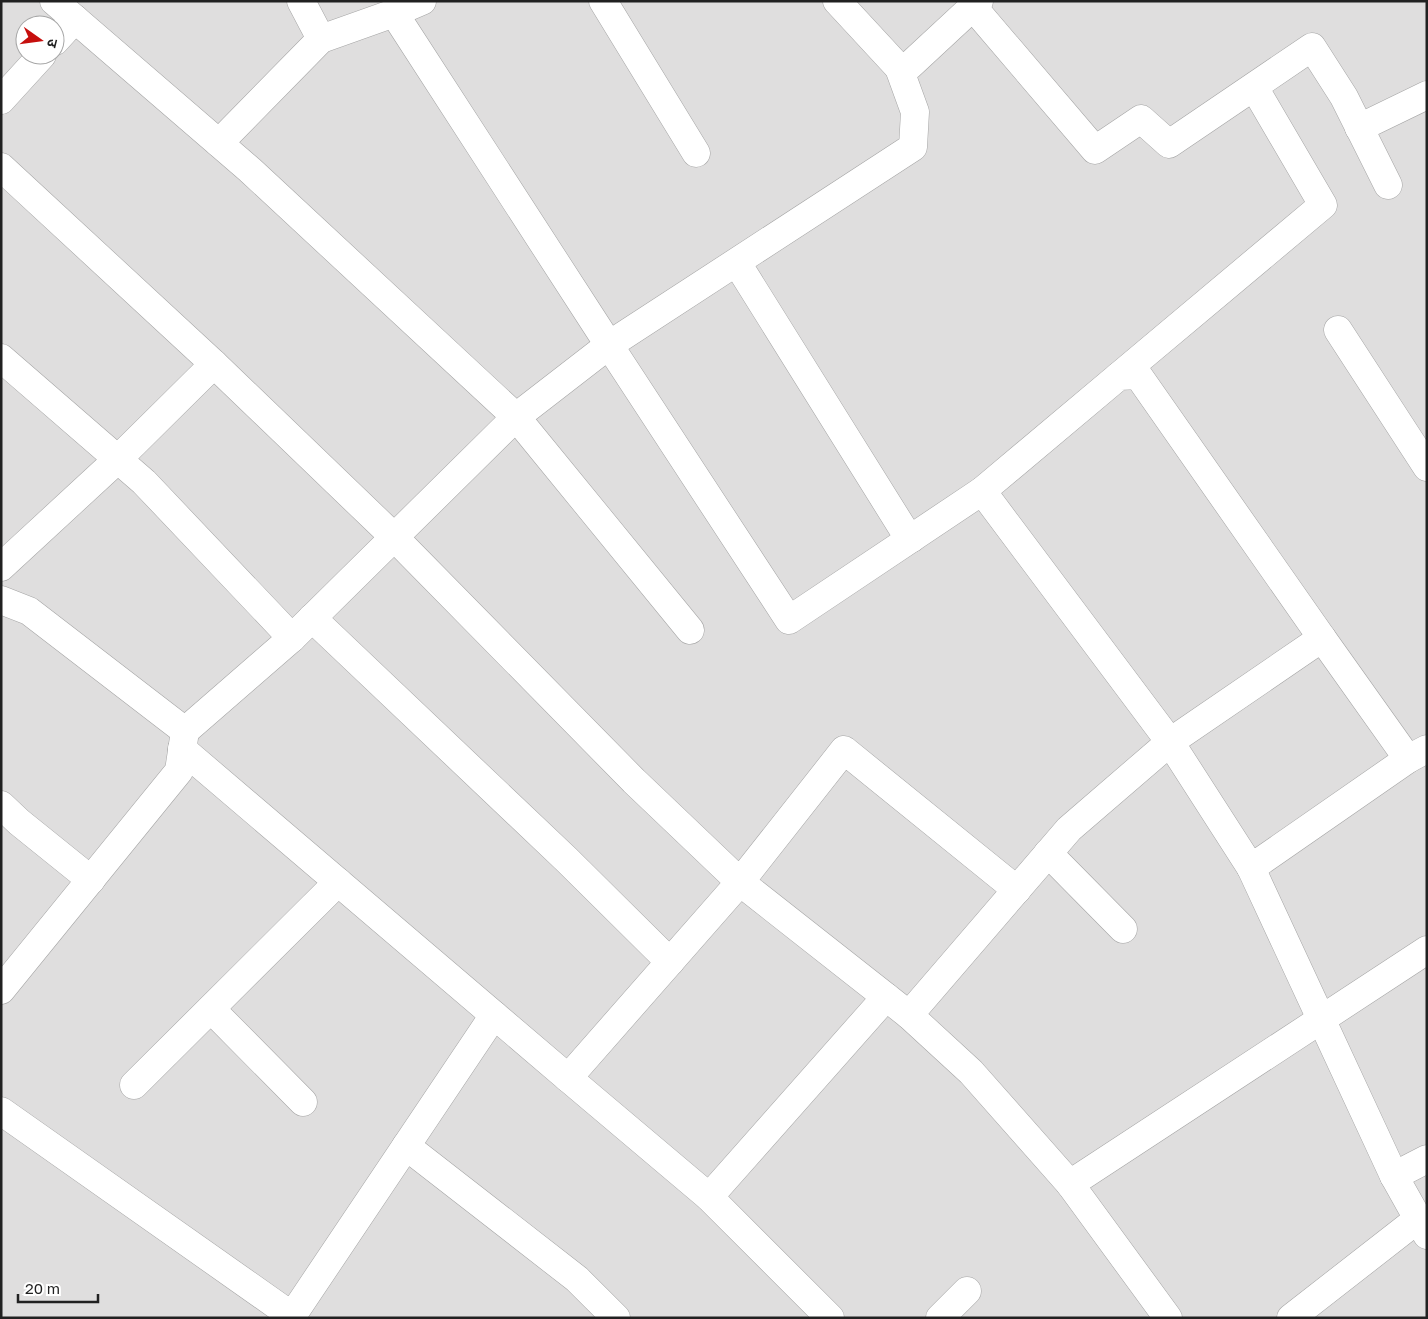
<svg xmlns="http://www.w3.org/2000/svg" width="1428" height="1319" font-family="'Golos Text','Noto Sans Devanagari',sans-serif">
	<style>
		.residential { fill: #dfdede; fill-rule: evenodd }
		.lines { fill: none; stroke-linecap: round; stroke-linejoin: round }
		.minor-casing { stroke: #a5a5a5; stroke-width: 29 }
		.minor { stroke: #fff; stroke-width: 28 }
	</style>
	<rect width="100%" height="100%" fill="#f1eee9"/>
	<path class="residential" d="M1 1H1427V1318H1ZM25 25H55V55H25Z"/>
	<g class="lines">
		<g class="minor-casing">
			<g id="minor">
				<polyline points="54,1 250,170 516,417 609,345 789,620 982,491 1170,742 1251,868 1408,759 1427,749"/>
				<polyline points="301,1 321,39"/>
				<polyline points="603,1 696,153"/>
				<polyline points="837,1 899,68 909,66 979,1"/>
				<polyline points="973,7 1095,150 1141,119 1169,144 1312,47 1344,97 1388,185"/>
				<polyline points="394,13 609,345 913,147 915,112 899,68"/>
				<polyline points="55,41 75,19"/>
				<polyline points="1,100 42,55"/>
				<polyline points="1359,128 1427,95"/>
				<polyline points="219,143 321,39 394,13 422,1"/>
				<polyline points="1,167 214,364 394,537 634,781 740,882 844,750 1017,890"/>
				<polyline points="737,263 905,532 912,538"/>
				<polyline points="1338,330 1427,467"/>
				<polyline points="1,358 144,482 292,638"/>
				<polyline points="1119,376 1323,205 1254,87"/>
				<polyline points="982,491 1119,376 1138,375 1322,638"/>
				<polyline points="1,567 118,459 214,364"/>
				<polyline points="1,600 29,611 185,731"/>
				<polyline points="312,618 567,860 670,962"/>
				<polyline points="182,749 568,1078"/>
				<polyline points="1,805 19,822 91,880"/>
				<polyline points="1048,853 1123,929"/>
				<polyline points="1251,868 1394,1176 1427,1235"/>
				<polyline points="1,990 179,771 185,731 292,638 516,417 690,630"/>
				<polyline points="211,1009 303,1102"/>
				<polyline points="134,1085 338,882"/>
				<polyline points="1,1111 292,1316 494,1015"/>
				<polyline points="406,1146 577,1279 616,1318"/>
				<polyline points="1394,1176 1427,1159"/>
				<polyline points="1070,1184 1427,950"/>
				<polyline points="709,1197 886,997"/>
				<polyline points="830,1318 709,1197 568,1078 740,882 909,1015"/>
				<polyline points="940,1318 967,1291"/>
				<polyline points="1168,1318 1070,1184 971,1072 909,1015 1069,829 1170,742 1322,638 1408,759"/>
				<polyline points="1291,1318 1418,1219"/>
			</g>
		</g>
		<use href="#minor" class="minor"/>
	</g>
	<rect width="1428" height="1319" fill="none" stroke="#212121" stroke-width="5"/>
	<g transform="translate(40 40) rotate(104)"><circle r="24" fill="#ffffff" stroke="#a6a6a6"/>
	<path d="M0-4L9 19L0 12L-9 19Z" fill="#c60f0d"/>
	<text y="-8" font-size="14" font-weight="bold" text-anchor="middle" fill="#212121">उ</text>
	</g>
	<path d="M18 1294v8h80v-8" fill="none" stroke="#212121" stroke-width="2.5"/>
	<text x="25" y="1294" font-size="15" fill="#212121" stroke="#ffffff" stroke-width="4" paint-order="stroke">20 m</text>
</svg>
